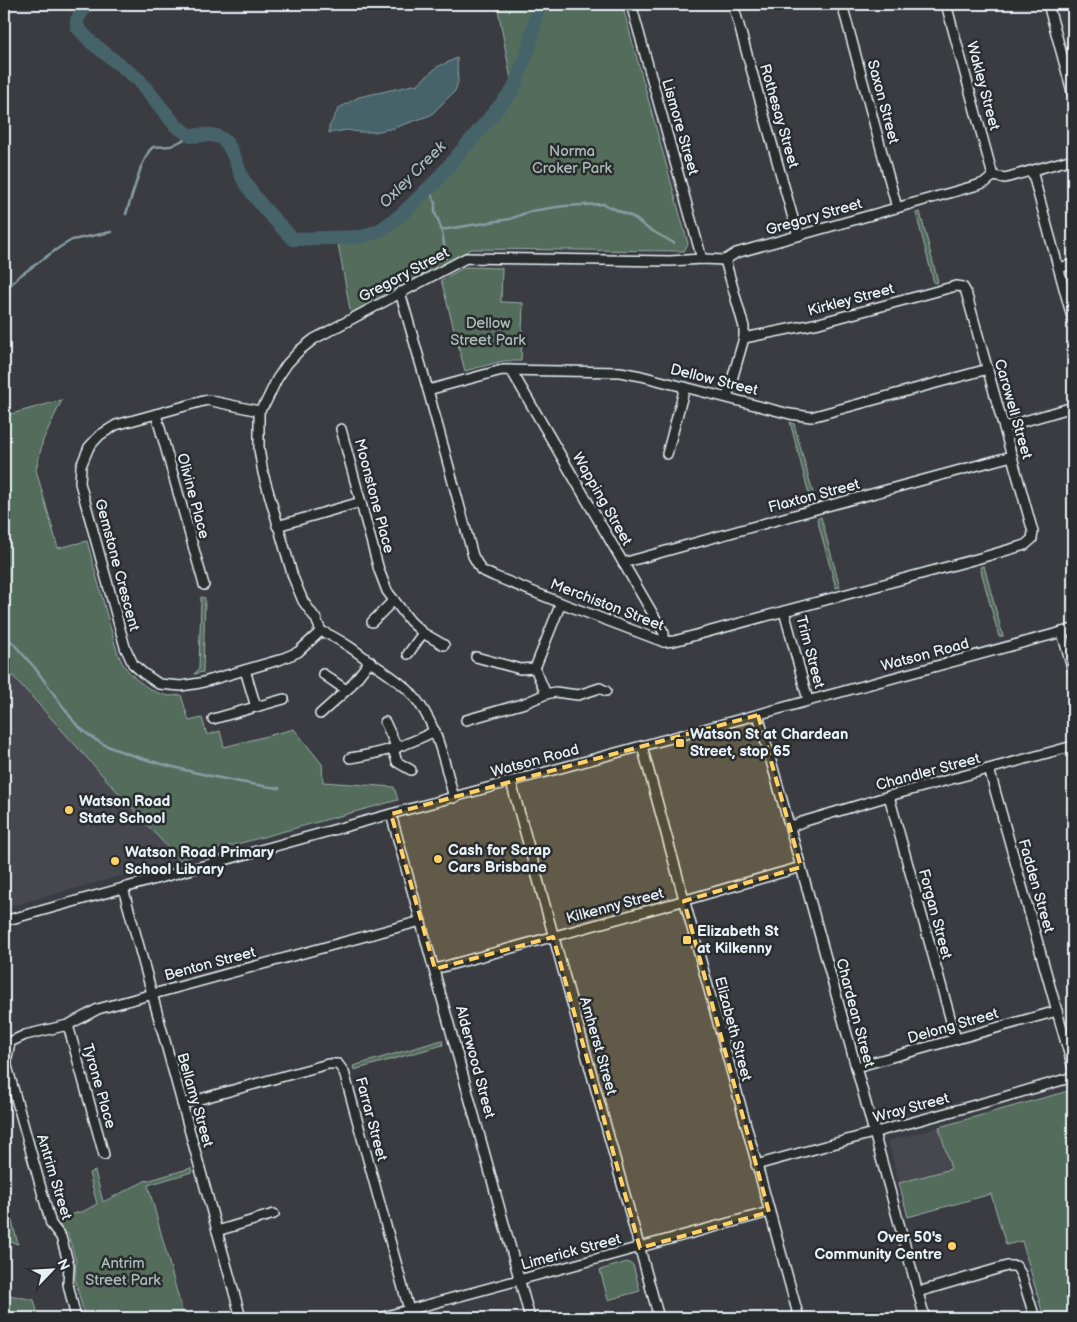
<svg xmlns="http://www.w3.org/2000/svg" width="1077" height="1322" font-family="'Balsamiq Sans',sans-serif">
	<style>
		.built { fill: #464650 }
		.green { fill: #526c5b; stroke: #9daeaa }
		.water { fill: #47636b; stroke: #879ca3 }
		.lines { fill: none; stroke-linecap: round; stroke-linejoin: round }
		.stream { stroke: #879ca3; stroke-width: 2.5 }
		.river { stroke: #47636b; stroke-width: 14 }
		.minor-casing { stroke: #e8f1f8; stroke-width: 12 }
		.minor { stroke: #2a2d2e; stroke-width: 9 }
		.marked { fill: #ffd166; fill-opacity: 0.2; stroke: #ffd166; stroke-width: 4; stroke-dasharray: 10 6; stroke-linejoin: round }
		.poi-dot { fill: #ffd166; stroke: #2a2d2e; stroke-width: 2 }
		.labels { text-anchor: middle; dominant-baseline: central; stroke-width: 5; stroke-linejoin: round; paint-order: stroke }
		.street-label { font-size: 15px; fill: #e8f1f8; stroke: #2a2d2e }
		.park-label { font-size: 15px; fill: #acbcb9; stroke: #2a2d2e }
		.poi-label { font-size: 15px; font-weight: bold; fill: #e8f1f8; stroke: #2a2d2e; text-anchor: start }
		.water-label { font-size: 16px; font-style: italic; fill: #a8b8c0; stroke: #2a2d2e }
	</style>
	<rect width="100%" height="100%" fill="#3a3c42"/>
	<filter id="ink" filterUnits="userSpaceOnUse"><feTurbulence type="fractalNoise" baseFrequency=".02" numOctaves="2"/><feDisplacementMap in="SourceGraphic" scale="10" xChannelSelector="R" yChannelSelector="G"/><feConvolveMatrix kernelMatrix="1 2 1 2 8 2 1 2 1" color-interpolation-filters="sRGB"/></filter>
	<g filter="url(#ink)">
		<g class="built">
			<polygon points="4,666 179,860 4,908"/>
			<polygon points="939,1127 951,1169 899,1183 888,1141"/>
		</g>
		<g class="green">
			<polygon points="497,4 622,4 688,244 684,251 471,249 351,315 337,238 362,237 382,229 402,214 436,181 513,90"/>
			<polygon points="920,212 938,282 934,283 916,213"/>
			<polygon points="465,267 502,268 501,302 523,303 521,361 503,361 465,371 441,280"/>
			<path d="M62 400 43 440 36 470 58 548 87 541C94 568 102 596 109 623 113 636 116 652 123 664 132 678 152 694 170 696 173 696 178 695 181 695L189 721 202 718 207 735 220 731 224 747 294 729 322 764 323 782 394 787 398 800 179 860 4 666V416Z"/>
			<polygon points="790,422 794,424 815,500 811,502"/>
			<polygon points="821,517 840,587 836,588 817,519"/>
			<polygon points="984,566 1003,636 999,637 980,567"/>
			<polygon points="201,597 205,598 203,672 194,674 199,669"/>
			<polygon points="442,1040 443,1045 354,1070 353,1066"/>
			<path d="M1068 1091C1076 1097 1073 1110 1073 1119L1072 1122 1073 1123V1318H1044L1022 1241 1006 1245 991 1194 908 1217 899 1183 951 1169 939 1127Z"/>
			<polygon points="191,1168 192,1172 148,1185 184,1318 85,1318 75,1279 76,1261 68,1234 61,1229 58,1218 84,1211 97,1204 89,1173 95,1171 103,1202 147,1180 147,1181"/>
			<polygon points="4,1191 18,1244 11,1242 4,1244"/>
			<polygon points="627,1262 633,1265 640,1291 608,1300 600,1270"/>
			<polygon points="4,1294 34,1300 39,1318 4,1318"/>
		</g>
		<polygon class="water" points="457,58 458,82 455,91 431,115 394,128 374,132 358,132 347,130 329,133 329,127 339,108 359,97 418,84 437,67"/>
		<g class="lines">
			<g class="stream">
				<polyline points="429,188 435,203 435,213 439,222 443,237 446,258"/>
				<polyline points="126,214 141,167 149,151 153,147 171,146 191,136"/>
				<polyline points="441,230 510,219 531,211 564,206 603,204 633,217 647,228 674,243"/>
				<polyline points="4,292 18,277 60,247 72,240 111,232"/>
				<path d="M4 633 35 668 75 723C83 731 93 739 103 744 120 752 140 758 158 763 198 774 238 783 279 788"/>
			</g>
			<path class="river" d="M86 4 77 20V27L92 43 139 80 176 126 191 136C200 135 212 133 221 138 233 145 237 168 243 179 257 203 275 220 293 239L362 237 382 229 402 214 436 181 513 90 529 47 539 4"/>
			<g class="minor-casing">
				<g id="minor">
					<polyline points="631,4 702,259"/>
					<polyline points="733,4 798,236"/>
					<polyline points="842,4 897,208"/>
					<polyline points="946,4 993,176"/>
					<polyline points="1048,4 1073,95"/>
					<polyline points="1032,171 1073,321"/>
					<polyline points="725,260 744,327 744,338 727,397"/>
					<polyline points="1059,268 1073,264"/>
					<polyline points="400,292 428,390 473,556 481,570 494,576 561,603 664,642 674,641 980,558 1025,545 1032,539 1033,532 966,292 963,287 956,286 819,323 744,338"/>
					<polyline points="511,370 664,633 664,642"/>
					<polyline points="428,390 502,370 620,372 641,376 790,414 811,417 988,369"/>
					<polyline points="259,411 207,400 116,425 100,435 89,447 81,466 80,483 125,647 133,664 143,673 159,684 181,686 200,683 279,660 298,652 321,631"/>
					<polyline points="156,414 204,585"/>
					<polyline points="1004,427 1073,407"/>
					<polyline points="341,429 379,570 387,591 410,621 423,633 444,645"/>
					<polyline points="667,454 685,387"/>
					<polyline points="277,526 361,502"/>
					<polyline points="623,563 816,509 1012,456"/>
					<polyline points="784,611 808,700"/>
					<polyline points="372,622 394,600"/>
					<polyline points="1062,632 1073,672"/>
					<polyline points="408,654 423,633"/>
					<polyline points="476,657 520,669 535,668"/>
					<polyline points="535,668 546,694 555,692 578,695 600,688 606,691"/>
					<polyline points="535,668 561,603"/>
					<polyline points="245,670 256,707"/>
					<polyline points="323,674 346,690"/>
					<polyline points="320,714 349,688 370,661"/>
					<polyline points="758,715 801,867 925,1318"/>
					<polyline points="213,719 284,699"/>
					<polyline points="466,720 525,703 546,694"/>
					<polyline points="385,722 397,748"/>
					<polyline points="642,746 799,1318"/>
					<polyline points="393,749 397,762 411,770"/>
					<path d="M350 758C383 753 405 746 435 731"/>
					<polyline points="989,769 1073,1068"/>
					<polyline points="511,782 659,1318"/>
					<polyline points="889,796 956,1039"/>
					<path d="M454 798C444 761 437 721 410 692 399 681 385 672 373 664 356 651 340 639 321 631L316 619 303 601 293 577 263 473 259 449V411L266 402 277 379 287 364 300 350 314 339 466 258 670 261 702 259 725 260 736 253 978 185 986 182 993 176 1005 178 1073 159"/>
					<polyline points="391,814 530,1318"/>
					<polyline points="790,827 802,822 889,796 1073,746"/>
					<polyline points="123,888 241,1318"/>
					<polyline points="4,921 391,814 1073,629"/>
					<polyline points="435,969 675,903 801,867"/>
					<polyline points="68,1025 104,1155"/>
					<polyline points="10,1042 25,1035 68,1025 98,1009 421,921"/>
					<polyline points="10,1042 7,1057 7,1066 51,1224 61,1237 69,1265 68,1284 76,1318"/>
					<polyline points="856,1067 1057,1011"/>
					<polyline points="182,1104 328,1064 338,1064 344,1072 409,1310"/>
					<polyline points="756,1165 997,1099 1073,1077"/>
					<polyline points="217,1231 274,1214"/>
					<polyline points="918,1292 1007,1266 1016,1266 1021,1274 1035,1318"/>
					<polyline points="379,1318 769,1212"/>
				</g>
			</g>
			<use href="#minor" class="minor"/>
		</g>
	</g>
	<path class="marked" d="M758 715 801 867 684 901 769 1212 640 1248 553 937 435 969 391 814Z"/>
	<g class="poi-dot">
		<rect x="675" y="738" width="10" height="10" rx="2.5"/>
		<circle cx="69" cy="810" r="5"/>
		<circle cx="438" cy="859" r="5"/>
		<circle cx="115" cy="861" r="5"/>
		<rect x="682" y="935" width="10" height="10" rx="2.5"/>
		<circle cx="952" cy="1246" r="5"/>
	</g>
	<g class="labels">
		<g class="street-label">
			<text transform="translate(983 86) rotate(75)">Wakley Street</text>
			<text transform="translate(883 102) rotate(75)">Saxon Street</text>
			<text transform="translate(779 116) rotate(74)">Rothesay Street</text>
			<text transform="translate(680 127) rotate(74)">Lismore Street</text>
			<text transform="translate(814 217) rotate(-16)">Gregory Street</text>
			<text transform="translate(404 275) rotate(-28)">Gregory Street</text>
			<text transform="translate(851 300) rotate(-15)">Kirkley Street</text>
			<text transform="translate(714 380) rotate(14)">Dellow Street</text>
			<text transform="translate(1013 409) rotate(74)">Carowell Street</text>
			<text transform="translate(193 496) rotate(75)">Olivine Place</text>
			<text transform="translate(374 496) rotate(75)">Moonstone Place</text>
			<text transform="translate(814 496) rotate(-15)">Flaxton Street</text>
			<text transform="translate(602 499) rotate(60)">Wapping Street</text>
			<text transform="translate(117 565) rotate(75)">Gemstone Crescent</text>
			<text transform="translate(607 605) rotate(21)">Merchiston Street</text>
			<text transform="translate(810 652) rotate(75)">Trim Street</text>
			<text transform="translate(925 655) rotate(-15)">Watson Road</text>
			<text transform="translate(535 761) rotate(-15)">Watson Road</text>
			<text transform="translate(928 772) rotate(-15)">Chandler Street</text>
			<text transform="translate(1036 886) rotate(74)">Fadden Street</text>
			<text transform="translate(615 906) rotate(-15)">Kilkenny Street</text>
			<text transform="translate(935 914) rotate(75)">Forgan Street</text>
			<text transform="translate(210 964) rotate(-15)">Benton Street</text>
			<text transform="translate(855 1013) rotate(75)">Chardean Street</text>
			<text transform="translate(953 1026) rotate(-16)">Delong Street</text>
			<text transform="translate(733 1029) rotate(75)">Elizabeth Street</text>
			<text transform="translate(598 1046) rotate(74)">Amherst Street</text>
			<text transform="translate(475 1062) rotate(75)">Alderwood Street</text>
			<text transform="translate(99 1086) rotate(74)">Tyrone Place</text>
			<text transform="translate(195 1100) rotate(74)">Bellamy Street</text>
			<text transform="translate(911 1108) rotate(-15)">Wray Street</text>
			<text transform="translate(371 1119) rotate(75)">Farrar Street</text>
			<text transform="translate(54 1177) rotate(73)">Antrim Street</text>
			<text transform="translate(571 1252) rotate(-15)">Limerick Street</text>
		</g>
		<g class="park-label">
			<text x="572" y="151">Norma<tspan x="572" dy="17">Croker Park</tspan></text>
			<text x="488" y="323">Dellow<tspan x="488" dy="17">Street Park</tspan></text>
			<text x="123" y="1263">Antrim<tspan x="123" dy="17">Street Park</tspan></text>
		</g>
		<g class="poi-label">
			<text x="690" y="734">Watson St at Chardean<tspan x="690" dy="17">Street, stop 65</tspan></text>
			<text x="79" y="801">Watson Road<tspan x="79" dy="17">State School</tspan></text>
			<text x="448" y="850">Cash for Scrap<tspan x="448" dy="17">Cars Brisbane</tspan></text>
			<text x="125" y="852">Watson Road Primary<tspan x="125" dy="17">School Library</tspan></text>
			<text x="697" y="931">Elizabeth St<tspan x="697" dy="17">at Kilkenny</tspan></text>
			<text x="942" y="1237" text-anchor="end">Over 50's<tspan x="942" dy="17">Community Centre</tspan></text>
		</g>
		<g class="water-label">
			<text transform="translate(413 175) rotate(-45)">Oxley Creek</text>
		</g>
	</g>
	<rect width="1077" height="1322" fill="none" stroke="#2a2d2e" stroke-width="20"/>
	<rect x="10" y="10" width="1057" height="1302" fill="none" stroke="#e8f1f8" stroke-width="2" filter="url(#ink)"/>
	<g transform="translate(52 1270) rotate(65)" stroke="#2a2d2e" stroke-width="4" paint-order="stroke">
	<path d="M0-4L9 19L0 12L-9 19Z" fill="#e8f1f8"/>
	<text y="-8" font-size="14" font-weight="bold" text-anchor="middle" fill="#e8f1f8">N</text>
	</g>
</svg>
